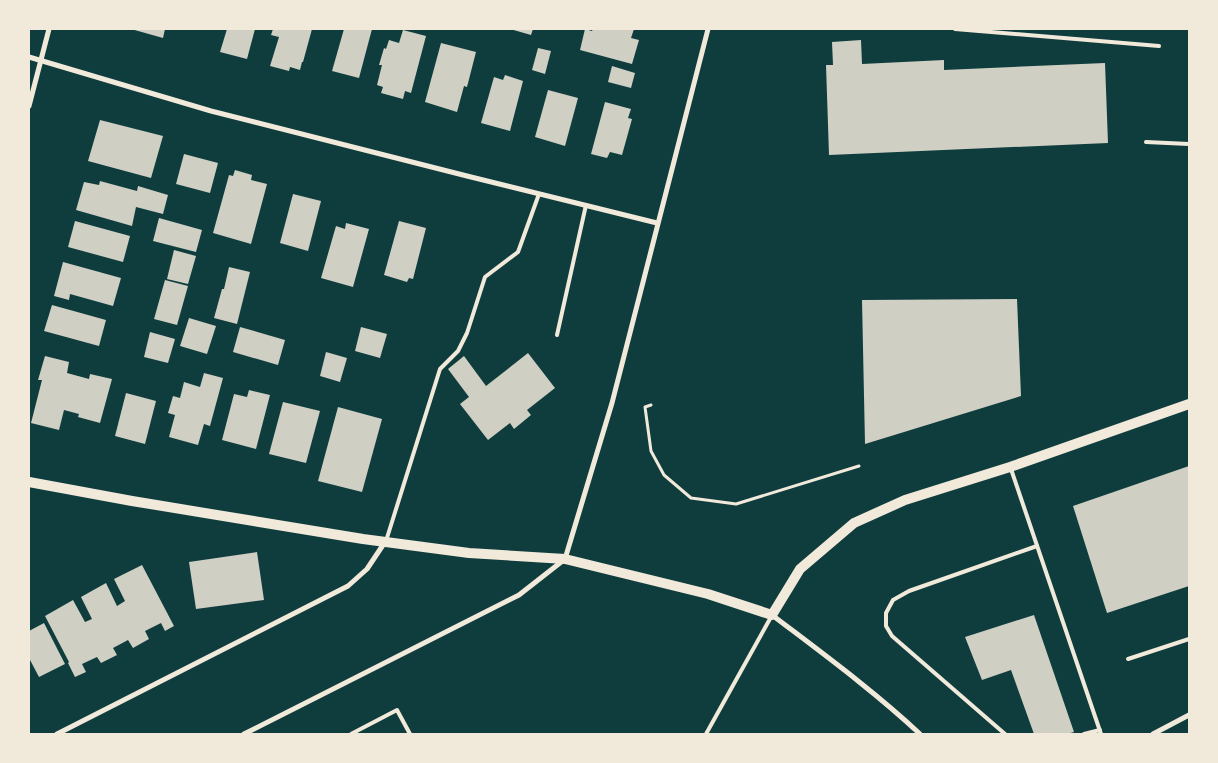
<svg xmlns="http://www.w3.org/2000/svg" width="1218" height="763" font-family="'Nunito Sans',sans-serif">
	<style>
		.building { fill: #cfcfc3 }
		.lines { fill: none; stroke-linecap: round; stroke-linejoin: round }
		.path { stroke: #f1e9da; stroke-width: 3 }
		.service { stroke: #f1e9da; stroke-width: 4 }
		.minor { stroke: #f1e9da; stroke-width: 5 }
		.secondary { stroke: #f1e9da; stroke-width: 10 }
	</style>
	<rect width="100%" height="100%" fill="#0f3d3e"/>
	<g class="building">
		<polygon points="131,29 165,29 163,38"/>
		<polygon points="227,29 255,29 247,59 220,52"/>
		<polygon points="273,29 312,29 303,62 302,62 300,70 290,67 289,71 270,66 279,37 271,35"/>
		<polygon points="344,29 372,29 359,78 332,71"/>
		<polygon points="510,29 533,29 531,35"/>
		<polygon points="585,29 592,31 593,29 634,29 631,38 639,40 632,64 580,50"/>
		<polygon points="403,30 426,36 411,93 405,91 403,99 381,93 383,87 377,85 382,65 379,65 384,48 386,49 389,40 399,43"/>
		<polygon points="861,40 862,64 944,60 944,70 1105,63 1108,143 829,155 826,65 833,65 832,42"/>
		<polygon points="441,43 476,52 467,87 464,86 457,112 425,102"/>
		<polygon points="538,48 551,51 545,74 532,70"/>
		<polygon points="612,66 635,73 631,88 608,82"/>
		<polygon points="505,75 523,81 510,131 481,123 494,77 503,80"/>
		<polygon points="548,90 578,98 565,146 535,137"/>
		<polygon points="605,102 631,109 628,118 632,119 622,155 610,152 607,158 591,154"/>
		<polygon points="100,120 163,136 151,178 88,161"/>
		<polygon points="184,154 218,163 210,193 176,184"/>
		<polygon points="235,170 252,175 251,180 267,184 251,244 213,233 229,175 233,176"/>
		<polygon points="100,181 137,191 138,186 168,195 163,214 136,207 132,226 76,210 84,182 99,185"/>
		<polygon points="293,194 321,201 308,251 280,243"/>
		<polygon points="159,218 202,230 196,252 153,241"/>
		<polygon points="75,221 130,236 123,262 68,247"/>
		<polygon points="399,221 426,228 413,279 409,278 407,282 384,275"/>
		<polygon points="346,223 369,229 353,287 321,278 336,226 345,229"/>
		<polygon points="174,250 196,256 188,284 167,279"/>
		<polygon points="63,262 121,278 113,306 70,294 69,300 54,296"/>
		<polygon points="229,267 250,272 237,324 214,318 222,289 224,289"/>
		<polygon points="165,280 188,286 177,325 154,319"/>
		<polygon points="1017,299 1021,396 865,444 862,300"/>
		<polygon points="52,305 106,320 99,346 44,331"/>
		<polygon points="189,318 216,326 207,354 180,346"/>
		<polygon points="240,327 285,340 278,365 233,352"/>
		<polygon points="361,327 387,334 380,358 355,351"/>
		<polygon points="150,332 175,339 168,363 144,357"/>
		<polygon points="326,352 347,358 340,382 320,376"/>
		<polygon points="528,353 555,388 527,410 531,415 514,429 510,423 488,440 460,404 469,397 448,369 464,356 486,386"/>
		<polygon points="45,356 69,362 67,373 89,379 90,374 112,379 100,423 78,417 79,414 64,410 59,430 31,423 42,380 38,380"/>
		<polygon points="204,373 223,378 210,426 204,424 198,445 169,437 175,415 168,413 173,396 180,398 184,382 200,387"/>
		<polygon points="249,390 270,395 256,449 222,440 234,394 247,397"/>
		<polygon points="126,393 156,401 145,444 115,436"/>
		<polygon points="283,402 320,411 306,463 269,454"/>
		<polygon points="338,407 382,419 362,492 318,481"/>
		<polygon points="1189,466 1189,586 1107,613 1073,506"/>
		<polygon points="257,552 264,600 196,609 189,562"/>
		<polygon points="142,565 174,626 165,631 161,623 145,631 149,639 133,648 128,640 113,648 117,655 101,663 97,657 82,664 86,672 75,677 68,663 69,662 45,616 73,600 85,622 92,619 81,597 106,583 117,606 125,601 114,579"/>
		<polygon points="1034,615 1074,732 1067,734 1034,734 1011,670 982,680 965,637"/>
		<polygon points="44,623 65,664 39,677 29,658 29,631"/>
	</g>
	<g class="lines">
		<polyline class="path" points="651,405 645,407 651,451 664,475 691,498 736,504 859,466"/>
		<g class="service">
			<polyline points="955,29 1159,46"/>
			<polyline points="1146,142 1189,144"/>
			<polyline points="557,335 586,205"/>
			<polyline points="1011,469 1101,734"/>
			<polyline points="386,541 440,369 458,351 467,333 485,277 518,252 539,194"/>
			<polyline points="1128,659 1189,639"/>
			<polyline points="351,734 397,710 410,734"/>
			<polyline points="706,734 771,617"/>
			<polyline points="1005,734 892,636 886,626 886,613 893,600 909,591 1037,546"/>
			<polyline points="1084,734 1100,730"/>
		</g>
		<g class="minor">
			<polyline points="29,57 211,111 467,176 657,223"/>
			<polyline points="29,106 49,29"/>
			<path d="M772 615C822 653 874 691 920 734"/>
			<polyline points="57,734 348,586 367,569 385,542"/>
			<polyline points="244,734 519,595 565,559 612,403 708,29"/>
			<polyline points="1153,734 1189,715"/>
		</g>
		<polyline class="secondary" points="29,482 132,501 363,539 469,553 565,559 708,594 772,615 800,569 854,523 905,500 1010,467 1189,404"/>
	</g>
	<rect width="1218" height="763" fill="none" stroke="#f1e9da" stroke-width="60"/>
</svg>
